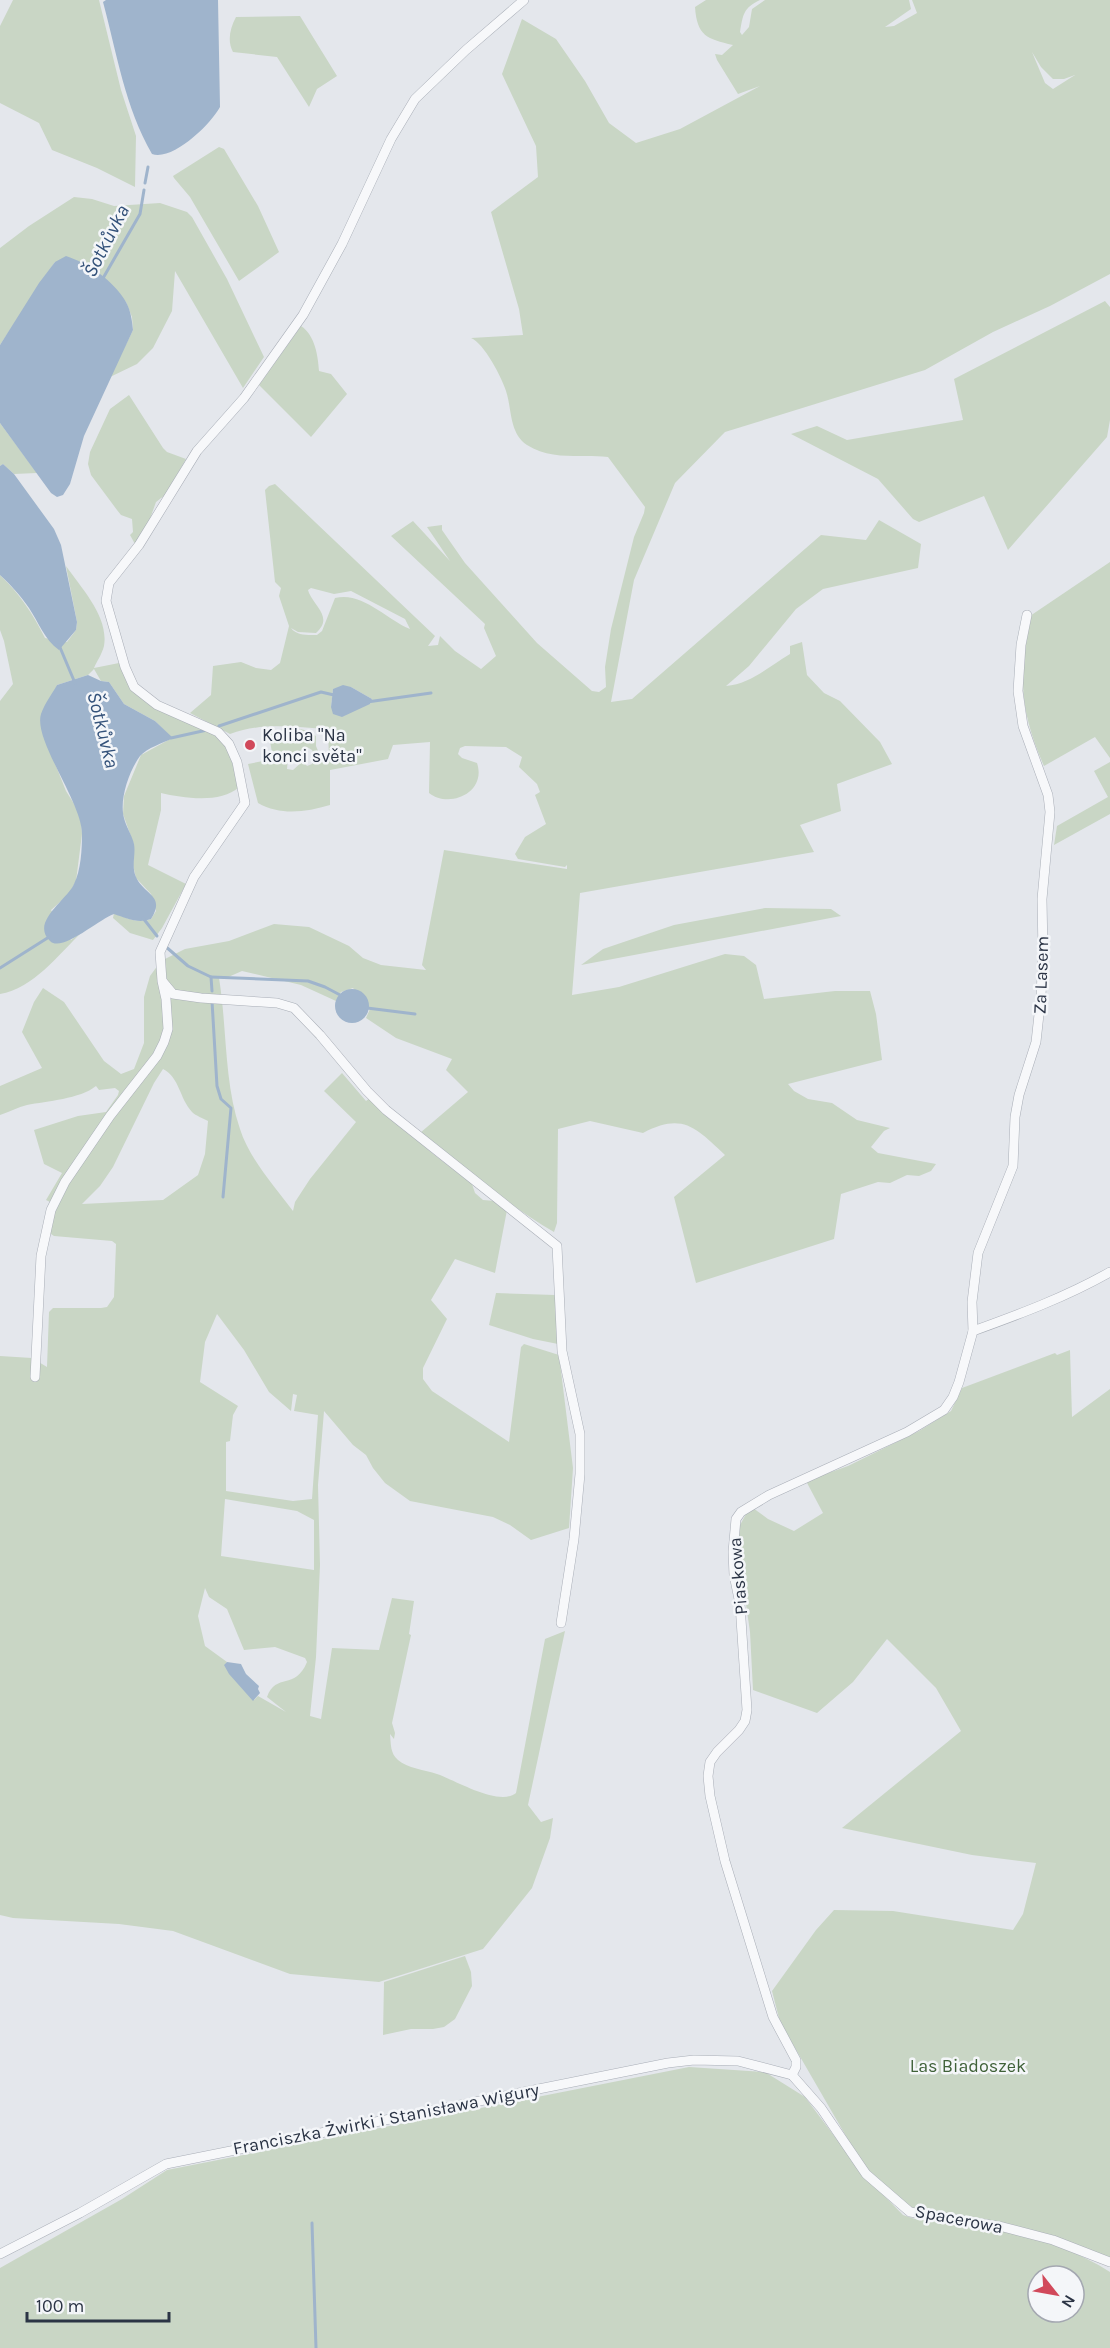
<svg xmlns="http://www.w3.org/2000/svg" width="1110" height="2348" font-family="Karla,sans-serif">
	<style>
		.green { fill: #c9d6c5; fill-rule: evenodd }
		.water { fill: #9fb4cc }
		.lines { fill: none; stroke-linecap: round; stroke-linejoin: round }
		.stream { stroke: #9fb4cc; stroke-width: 3 }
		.minor-casing { stroke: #a9aeb7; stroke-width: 10 }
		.minor { stroke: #f7f8fa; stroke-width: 9 }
		.poi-dot { fill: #d1495b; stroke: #f4f6f9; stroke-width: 2 }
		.labels { text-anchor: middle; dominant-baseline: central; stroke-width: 5; stroke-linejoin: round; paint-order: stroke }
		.poi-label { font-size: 18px; fill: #2b3445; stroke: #f4f6f9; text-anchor: start }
		.street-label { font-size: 18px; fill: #2b3445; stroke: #f4f6f9 }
		.park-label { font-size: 18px; fill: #3f6138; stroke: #f4f6f9 }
		.water-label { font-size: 20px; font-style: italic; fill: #34527a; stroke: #f4f6f9 }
	</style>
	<rect width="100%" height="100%" fill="#e4e7ec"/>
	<g class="green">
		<polygon points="13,0 99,0 121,90 136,136 135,187 97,168 52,150 39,123 0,103 0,26"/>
		<path d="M706 0H760C743 8 743 15 740 32L742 35 749 27 752 9 765 0H909L911 9 885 27 894 26 917 13 912 0H1110V274L1050 306 993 332 925 370 725 432 675 483 634 580 611 702 632 699 821 535 866 540 879 520 921 544 918 568 823 589 796 609 749 666 726 686C751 684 768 667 790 654V646L802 642 807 675 824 693 840 701 880 742 892 764 837 784 841 811 800 825 814 852 580 893 572 995 619 987 725 954 744 956 756 965 764 999 835 991H870L876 1014 882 1060 788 1084 794 1091 808 1099 832 1103 857 1120 890 1128 884 1131 871 1147 878 1153 936 1164 931 1171 919 1176 907 1175 890 1183 878 1182 841 1194 834 1239 696 1283 674 1197 725 1155C696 1128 683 1112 643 1133L590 1121 558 1129 557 1223 554 1232C506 1204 463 1168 420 1133L468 1092 446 1070 452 1059 396 1038 366 1018 370 1009 353 988 341 992 336 1001 301 985 242 971 226 978H219C227 1026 224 1083 240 1129 249 1158 275 1187 293 1211L295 1202 310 1179 356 1122 324 1091 342 1073 366 1101 370 1098 432 1153 472 1184 475 1193 483 1200 495 1201 507 1210 495 1273 455 1259 431 1300 447 1319 423 1368V1379L432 1391 509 1442 521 1347 524 1344 559 1355 573 1468 569 1528 531 1540 510 1525 493 1517 410 1501 385 1483 373 1468 366 1455 353 1445 324 1411 318 1485 320 1565 316 1657 310 1716 321 1719 332 1648 379 1650 392 1598 414 1601 409 1634 411 1635 392 1723 395 1733 394 1739 390 1734C391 1744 390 1753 398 1760 407 1768 425 1770 437 1774 455 1780 499 1807 516 1793L545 1639 565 1631 528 1805 541 1822 553 1818 550 1838 532 1888 483 1949 379 1982 290 1974 173 1931 119 1924 13 1918 0 1915V1356L32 1358 47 1367 49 1312 53 1308H101L107 1307 114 1297 116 1244 112 1241 54 1236 51 1234 50 1228 56 1205 46 1200 62 1173 44 1164 34 1130 78 1116 106 1112 118 1095 119 1091 115 1088 99 1090 96 1086C80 1099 47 1101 27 1105 18 1107 9 1112 0 1115V1086L42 1068 22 1032 34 1002 43 988 64 1002 104 1061 121 1074 134 1069 144 1043V997L150 976 161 961 185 949 229 941 274 924 309 927 349 946 363 958 381 965 426 970 422 965 444 850 567 869V865L565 867 518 859 515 854 525 837 546 824 535 795 540 792 537 784 519 767 522 757 506 747 465 746 460 748 458 754 462 758 477 763C487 793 449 809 429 793L430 742 393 745 388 759 330 770V805C306 812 281 816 258 803L248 764 273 759 269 735C284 729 302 725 316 736V746L321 758 329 759 328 729C294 727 262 722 230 734L190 713 211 695 213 666 241 662 256 668 271 670 280 663 289 626 279 596 281 588 275 582 265 490 269 486 275 484 435 636 428 646 438 645 440 636 455 651 481 669 496 656 484 628 485 624 391 536 413 521 450 561 427 527 442 525V530L465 563 537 643 592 691 599 692 606 687 605 667 611 629 634 537 644 513 645 507 608 457C582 454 552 461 527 445 509 433 512 409 506 391 502 378 484 343 471 338L523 335 519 309 491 212 538 177 536 146 502 74 522 19 556 39 585 81 609 123 636 143 680 129 760 86 738 94 717 60 715 54 722 55 733 45C707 39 697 36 695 7ZM1032 52 1041 67 1053 79H1064L1075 75 1053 89 1045 83ZM311 588 334 594 351 591 405 619 410 629C386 619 362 591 335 598L322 631 317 635C308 635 297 636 291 628L298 632 316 633C333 618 316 608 309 593L308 590ZM351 687 372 699 370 704 331 707 333 689ZM307 747 312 750 314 755 312 764 307 766 303 761 293 770 287 769 288 758ZM163 1069C180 1078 179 1098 192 1112 196 1116 203 1118 208 1121L205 1154 198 1175 163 1200 82 1204 100 1186 113 1167 154 1083ZM217 1314 244 1350 269 1392 291 1411 293 1394 297 1395 294 1411 318 1415 312 1499 293 1501 226 1491V1442L230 1441 233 1415 238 1406 200 1382 205 1342ZM225 1499 297 1511 314 1520V1570L221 1556ZM205 1588 209 1597 227 1609 244 1650 275 1647 305 1658 307 1662C295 1691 276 1672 267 1697L286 1712 258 1696 254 1700 225 1665 227 1662 205 1646 198 1616Z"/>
		<path d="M300 16 337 76 317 89 309 107 277 57 233 52C227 41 230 28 236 17Z"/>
		<polygon points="219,147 224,149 258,206 279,252 239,281 190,197 174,178 173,176"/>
		<polygon points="74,197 92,199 114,206 160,203 187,212 192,217 227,279 264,357 243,388 175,271 172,311 153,348 137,364 110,377 133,330 132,317 126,302 95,271 55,262 0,345 0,248 29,226"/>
		<polygon points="1105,301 1110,307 1110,420 1107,437 1008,550 984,496 919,522 913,519 878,479 791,434 817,426 847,440 963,420 954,379"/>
		<path d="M301 326C315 335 318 356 319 371L331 374 347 394 311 437 259 385Z"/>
		<polygon points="129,395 163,448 167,452 186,459 165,495 156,502 146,530 135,544 130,535 133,532 132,519 121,515 117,510 91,475 88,464 90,452 110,409"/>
		<polygon points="0,423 37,473 14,474 3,464 0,466"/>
		<path d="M1110 562V758L1095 737 1044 766C1032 739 1023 711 1023 681 1023 660 1027 637 1030 616Z"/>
		<path d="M66 566C82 589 109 617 104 646 102 654 97 661 94 668L119 663 131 689 213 732 228 748 239 787C221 804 183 798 161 793V810L148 865 186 884 162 928 153 940 130 933 113 918 114 913C126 918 138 924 151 919L156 911 151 894 136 878 133 865 134 845 123 814 124 796 141 755 172 738 155 721 124 704 109 682 101 681 94 669 88 675 57 685 42 731 66 791 76 807 81 820 82 834 76 881 69 894 51 910 71 940 82 932C59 954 33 989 0 994V701L13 684 4 641 0 630V575C20 594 33 614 45 638L67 642 76 630 77 622Z"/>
		<polygon points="1110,762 1110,814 1054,845 1057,826 1108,797 1094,771"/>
		<polygon points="765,908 831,909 841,916 581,965 603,949 674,925"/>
		<polygon points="496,1293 555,1295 558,1344 533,1339 489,1325"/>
		<polygon points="1070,1350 1072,1417 1110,1389 1110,2258 916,2210 905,2203 865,2169 780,2022 772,1991 816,1930 834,1910 893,1911 1013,1930 1023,1914 1036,1863 972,1855 842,1828 961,1731 936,1688 887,1639 853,1682 817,1713 753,1690 750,1632 740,1562 739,1527 746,1514 753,1508 768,1519 794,1531 823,1513 806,1481 848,1466 919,1431 951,1411 962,1388 1055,1353 1057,1355"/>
		<polygon points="465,1956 471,1972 472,1986 455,2019 444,2027 433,2029 411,2029 383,2035 384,1982"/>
		<path d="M689 2067 765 2072 805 2097 862 2173 903 2215 915 2219C985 2228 1049 2233 1110 2272V2348H0V2268L122 2199 167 2170ZM1038 2276H1074V2312H1038Z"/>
	</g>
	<g class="water">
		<path d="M106 0H218L220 107C210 125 173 161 152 154 125 107 117 54 103 2Z"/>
		<path d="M66 256C88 263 114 281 126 302 131 311 132 321 133 330L84 436 70 484 63 495 57 497 51 493 0 423V345L39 283 55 262Z"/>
		<path d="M3 464 14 474 54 529 61 545 77 622 76 630 59 650C44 639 39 623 29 608 20 595 11 585 0 575V466Z"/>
		<path d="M88 675 101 681 109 682 124 704 155 721 173 738C163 743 147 748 140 756 129 771 119 800 124 818 126 827 132 835 134 844 136 855 131 866 136 877 144 895 166 895 151 919 138 924 126 918 114 914 99 919 62 953 50 941 30 922 67 900 74 884 81 870 82 849 82 834 82 802 33 740 41 714 45 703 52 694 57 685Z"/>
		<polygon points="343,685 351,687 372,699 370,704 342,717 333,714 331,707 333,689"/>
		<circle cx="352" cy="1006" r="17"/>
		<polygon points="227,1662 241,1664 246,1674 259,1686 258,1689 260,1693 253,1701 229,1674 224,1665"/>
	</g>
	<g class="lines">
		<g class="stream">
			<polyline points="145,183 148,167"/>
			<polyline points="102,280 140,214 144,190"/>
			<polyline points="59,645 75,683"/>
			<polyline points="367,702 431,693"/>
			<polyline points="219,726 321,692 334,695"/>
			<polyline points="171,738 207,730"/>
			<polyline points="143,918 157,936"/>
			<polyline points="165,946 188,966 211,977 212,991"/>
			<polyline points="0,968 49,937"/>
			<polyline points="211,977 308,981 325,987 342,996"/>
			<polyline points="212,1001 217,1086 221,1099 231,1108 223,1197"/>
			<polyline points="367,1008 415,1014"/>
			<polyline points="312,2223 316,2348"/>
		</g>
		<g class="minor-casing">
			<g id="minor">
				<polyline points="163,982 173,994 201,998 277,1003 294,1008 320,1035 367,1091 386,1110 557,1246 562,1351 580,1434 580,1474 574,1539 561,1623"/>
				<polyline points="973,1331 972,1302 978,1253 1013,1166 1015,1117 1019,1095 1036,1042 1041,996 1043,953 1042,899 1050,812 1048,795 1023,726 1018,691 1021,645 1027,615"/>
				<polyline points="35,1377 41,1256 51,1210 65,1182 110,1116 157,1056 164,1042 168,1029 166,999 162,981 160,952 194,877 245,803 237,762 229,744 218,732 157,705 134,687 125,667 106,601 109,583 139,545 197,451 244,398 303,315 342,244 391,139 415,99 466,50 524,0"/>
				<path d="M792 2075 796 2067V2060L773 2017 725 1861 710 1796 708 1776 710 1762 717 1752 739 1730 745 1721 747 1710 740 1604 734 1575 733 1552 736 1519 741 1512 769 1495 907 1432 944 1410 953 1397 959 1382 973 1331C1020 1314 1066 1297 1110 1272"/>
				<polyline points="792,2075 821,2108 866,2174 910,2212 1003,2227 1053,2240 1110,2262"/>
				<polyline points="0,2254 80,2213 166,2164 668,2063 694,2060 738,2061 792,2075"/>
			</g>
		</g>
		<use href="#minor" class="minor"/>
	</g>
	<circle class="poi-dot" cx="250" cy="745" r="6"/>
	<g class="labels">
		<g class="poi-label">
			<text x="262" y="735">Koliba "Na<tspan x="262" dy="21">konci světa"</tspan></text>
		</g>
		<g class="street-label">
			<text transform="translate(1041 975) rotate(-88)">Za Lasem</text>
			<text transform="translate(738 1576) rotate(-95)">Piaskowa</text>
			<text transform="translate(386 2119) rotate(-11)">Franciszka Żwirki i Stanisława Wigury</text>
			<text transform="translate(959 2219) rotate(11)">Spacerowa</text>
		</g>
		<g class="park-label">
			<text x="968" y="2066">Las Biadoszek</text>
		</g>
		<g class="water-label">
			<text transform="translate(106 241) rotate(-63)">Šotkůvka</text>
			<text transform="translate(103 730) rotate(76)">Šotkůvka</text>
		</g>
	</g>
	<g transform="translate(1056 2294) rotate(121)"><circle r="28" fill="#f4f6f9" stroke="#a4a8b1" stroke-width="1.5"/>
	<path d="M0-4.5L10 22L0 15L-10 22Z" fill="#d1495b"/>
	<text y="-9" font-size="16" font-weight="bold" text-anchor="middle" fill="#2b3445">N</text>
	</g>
	<path d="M27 2312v9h142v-9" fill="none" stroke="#2b3445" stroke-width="3"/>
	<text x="36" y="2312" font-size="18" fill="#2b3445" stroke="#f4f6f9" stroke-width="4.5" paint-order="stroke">100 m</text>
</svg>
